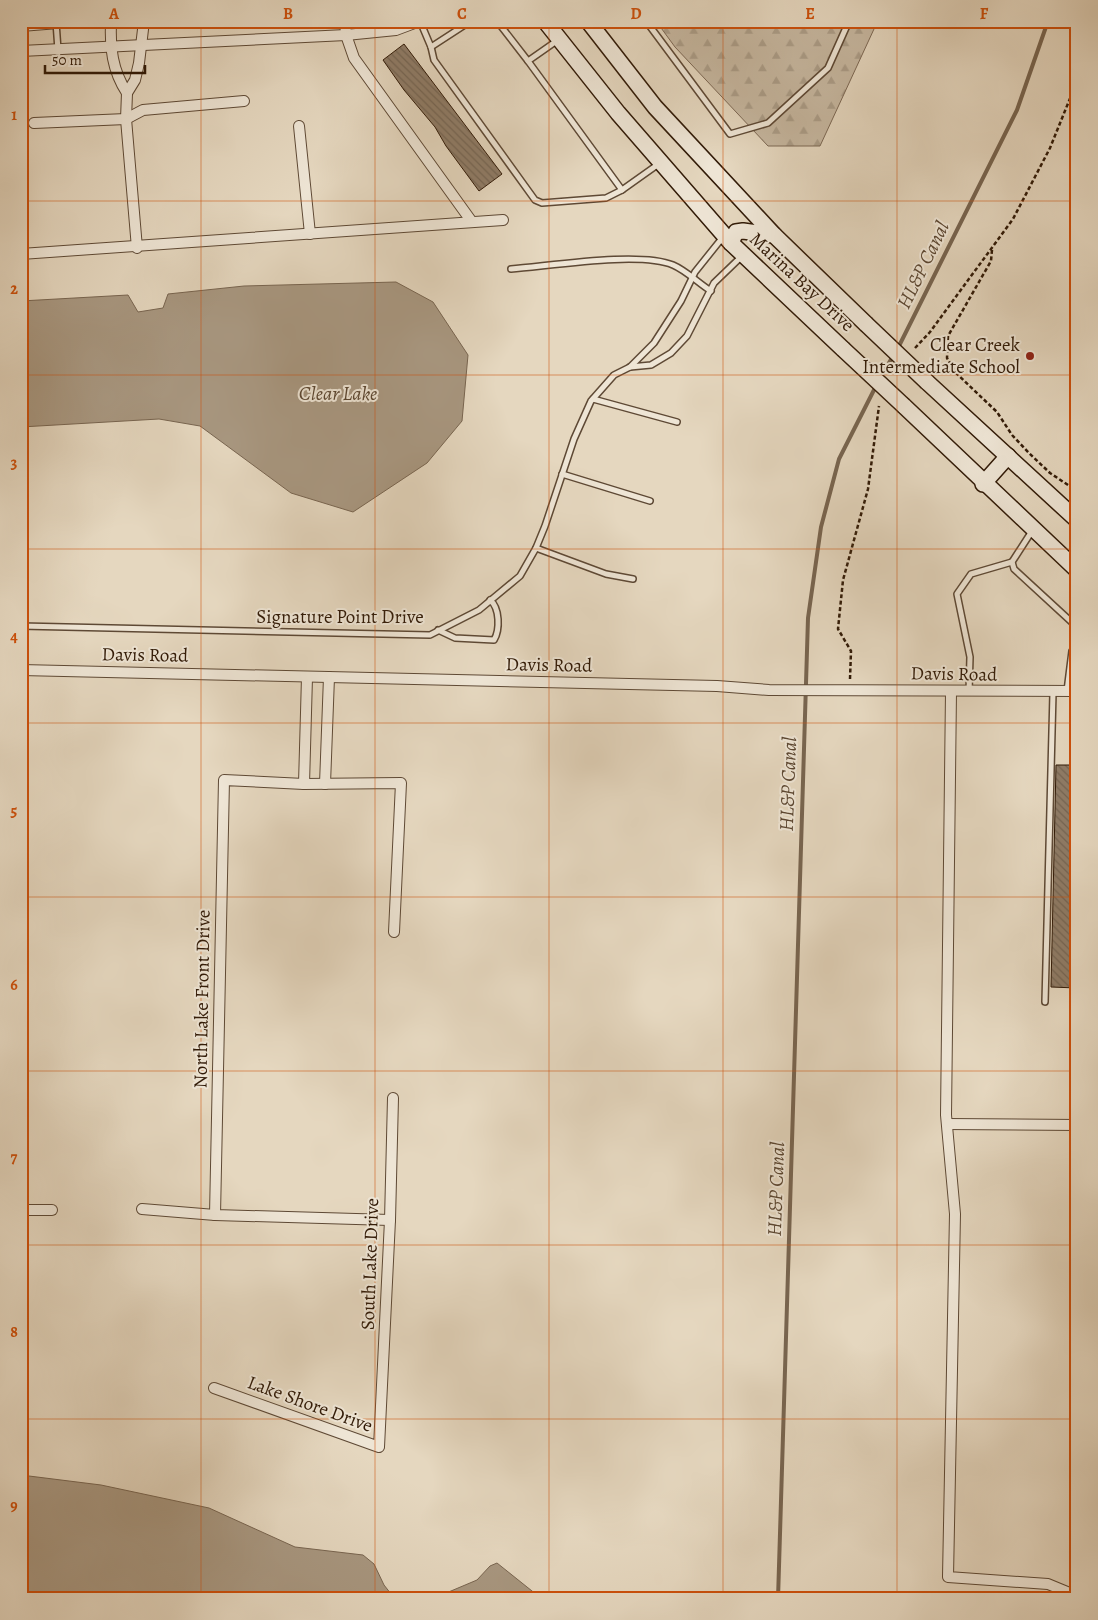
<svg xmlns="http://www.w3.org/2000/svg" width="1098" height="1620" font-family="Alegreya,serif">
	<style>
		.forest { fill: url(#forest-firs); stroke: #7c6854 }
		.water { fill: #a89780; stroke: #786550 }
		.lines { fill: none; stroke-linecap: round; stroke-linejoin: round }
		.stream { stroke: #786550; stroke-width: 4 }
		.building { fill: url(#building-back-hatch); stroke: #311a07 }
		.service-casing { stroke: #5e4935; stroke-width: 8 }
		.minor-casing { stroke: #5e4935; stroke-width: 12 }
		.secondary-casing { stroke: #311a07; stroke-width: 18 }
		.path { stroke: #311a07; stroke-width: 2.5; stroke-dasharray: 4 2.5; stroke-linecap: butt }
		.service { stroke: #eee5d5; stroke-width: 5 }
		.minor { stroke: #eee5d5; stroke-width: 10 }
		.secondary { stroke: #eee5d5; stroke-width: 15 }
		.secondary-bridge-casing { stroke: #311a07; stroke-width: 18; stroke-linecap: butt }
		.secondary-bridge { stroke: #eee5d5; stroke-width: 15 }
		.grid { fill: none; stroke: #cd500b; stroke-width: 1; stroke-opacity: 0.55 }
		.poi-dot { fill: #8f2418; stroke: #eee5d5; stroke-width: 2 }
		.labels { text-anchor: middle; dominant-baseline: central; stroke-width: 4; stroke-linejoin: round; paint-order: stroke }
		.street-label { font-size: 19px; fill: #311a07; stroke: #eee5d5 }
		.poi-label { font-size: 19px; fill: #311a07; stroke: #eee5d5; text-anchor: end }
		.water-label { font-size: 20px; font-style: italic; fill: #5b4631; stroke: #eee5d5 }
		.neatline { fill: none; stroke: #cd500b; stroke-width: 2 }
		.grid-label { font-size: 16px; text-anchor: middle; font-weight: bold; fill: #cd500b }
	</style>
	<defs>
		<pattern id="forest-firs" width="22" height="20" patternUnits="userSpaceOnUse" patternTransform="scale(1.25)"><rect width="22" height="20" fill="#c6b7a0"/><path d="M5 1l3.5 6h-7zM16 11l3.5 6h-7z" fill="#ab9d88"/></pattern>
		<pattern id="building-back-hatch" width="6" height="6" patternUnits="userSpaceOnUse" patternTransform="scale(1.25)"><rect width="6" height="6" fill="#8f7c67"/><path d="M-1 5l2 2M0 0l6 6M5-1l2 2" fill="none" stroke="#756553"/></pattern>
	</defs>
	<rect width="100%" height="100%" fill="#e5d7bf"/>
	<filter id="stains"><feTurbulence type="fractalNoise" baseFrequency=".004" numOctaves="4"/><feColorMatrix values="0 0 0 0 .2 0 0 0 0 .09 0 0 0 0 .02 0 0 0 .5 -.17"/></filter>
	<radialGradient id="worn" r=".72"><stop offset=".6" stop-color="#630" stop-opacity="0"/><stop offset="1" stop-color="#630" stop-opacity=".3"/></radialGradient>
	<polygon class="forest" points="656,21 875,21 874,29 820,146 768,146 675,47"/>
	<g class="water">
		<polygon points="396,282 433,302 468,355 462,421 427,463 353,512 291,493 200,426 159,419 21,427 21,301 128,295 138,312 163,308 168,294 244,286"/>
		<polygon points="21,1475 101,1485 209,1508 295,1547 363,1555 374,1564 384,1585 395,1599 21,1599"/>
		<polygon points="497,1563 542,1599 432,1599 477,1580 490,1566"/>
	</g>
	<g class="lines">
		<g class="stream">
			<polyline points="898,348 1017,110 1048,21"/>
			<polyline points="880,378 893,356"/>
			<polyline points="778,1599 808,618 821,527 839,459 877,384"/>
		</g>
	</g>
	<g class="building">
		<polygon points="404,44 502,174 479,191 446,146 435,127 404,90 383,60"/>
		<polygon points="1056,765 1077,765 1077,988 1051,987"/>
	</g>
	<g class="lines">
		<g class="service-casing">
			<g id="service">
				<polyline points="420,21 431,47 471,21"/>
				<polyline points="497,21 528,61"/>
				<polyline points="646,21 730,134 768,123 828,68 849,21"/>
				<polyline points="56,22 58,50"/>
				<polyline points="558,40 528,61 622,190 660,163"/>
				<polyline points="431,47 434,60 535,200 542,203 606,198 622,190"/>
				<path d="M511 269C550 266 639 251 673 265 687 271 698 283 711 291"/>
				<polyline points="630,367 651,365 671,353 687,336 714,283 741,257"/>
				<polyline points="593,399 677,422"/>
				<polyline points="562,474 650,501"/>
				<polyline points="1032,531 1012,562 1014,569 1077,627"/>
				<polyline points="536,548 606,574 633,579"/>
				<polyline points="21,626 430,635 479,610 520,576 536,548 545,526 574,439 591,401 614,375 630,367 654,343 681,301 695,272 723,237"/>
				<path d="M438 630 455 638 494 640C500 630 500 608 490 600"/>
				<polyline points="1067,691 1072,651 1077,646"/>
				<polyline points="969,692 970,657 957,594 971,574 1012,562"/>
				<polyline points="1045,1002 1053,693"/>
			</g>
		</g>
		<g class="minor-casing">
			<g id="minor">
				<path d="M111 21C110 48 112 70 127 93"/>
				<polyline points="345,21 346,35 354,58 472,222"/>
				<polyline points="21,26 83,21"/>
				<polyline points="21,51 346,35 396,30 420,21"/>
				<polyline points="34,123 126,119 143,110 244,101"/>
				<polyline points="299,126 310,234"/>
				<polyline points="137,248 126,119 127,93 135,80 139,63 144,21"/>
				<polyline points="21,254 503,220"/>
				<polyline points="21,670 717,686 769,690 1077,691"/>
				<polyline points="951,692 946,1115 955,1214 948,1577 1048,1584 1077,1596"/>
				<polyline points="304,784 307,677"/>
				<polyline points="325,784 329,677"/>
				<polyline points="947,1124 1077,1125"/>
				<polyline points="142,1209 215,1215 390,1220"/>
				<polyline points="21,1210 52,1210"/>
				<polyline points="215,1215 224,780 304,784 401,783 394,932"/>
				<polyline points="214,1388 379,1447 390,1220 393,1098"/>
			</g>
		</g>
		<g class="secondary-casing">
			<g id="secondary">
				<polyline points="545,21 618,113 731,243 843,349"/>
				<polyline points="588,21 655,107 774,235 866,324"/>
				<polyline points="731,243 736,232 743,231 774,235"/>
				<polyline points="927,382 1077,520"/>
				<polyline points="904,406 1077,570"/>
				<polyline points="983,484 1008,456"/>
			</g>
		</g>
		<g class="path">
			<polyline points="992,250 991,261 948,336 947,358 956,373 997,412 1012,435 1029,453 1050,473 1077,491"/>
			<polyline points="915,348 930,332 1013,219 1050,148 1077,81"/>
			<polyline points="850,679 851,651 838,629 843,580 868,489 879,406"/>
		</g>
		<use href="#service" class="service"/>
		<use href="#minor" class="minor"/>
		<use href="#secondary" class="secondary"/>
		<g class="secondary-bridge-casing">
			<g id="secondary-bridge">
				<polyline points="866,324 927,382"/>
				<polyline points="843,349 904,406"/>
			</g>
		</g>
		<use href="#secondary-bridge" class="secondary-bridge"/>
	</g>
	<path class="grid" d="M201 21V1599M375 21V1599M549 21V1599M723 21V1599M897 21V1599M21 201H1077M21 375H1077M21 549H1077M21 723H1077M21 897H1077M21 1071H1077M21 1245H1077M21 1419H1077"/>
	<circle class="poi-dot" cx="1030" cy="356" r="5"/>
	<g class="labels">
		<g class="street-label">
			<text transform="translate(802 282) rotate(43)">Marina Bay Drive</text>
			<text x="340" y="617">Signature Point Drive</text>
			<text transform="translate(145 655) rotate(1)">Davis Road</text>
			<text transform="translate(549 665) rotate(1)">Davis Road</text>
			<text transform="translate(954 674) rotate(1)">Davis Road</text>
			<text transform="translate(202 999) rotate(-89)">North Lake Front Drive</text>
			<text transform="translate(370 1264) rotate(-88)">South Lake Drive</text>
			<text transform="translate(310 1404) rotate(20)">Lake Shore Drive</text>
		</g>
		<g class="poi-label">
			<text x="1020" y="345">Clear Creek<tspan x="1020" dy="22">Intermediate School</tspan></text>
		</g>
		<g class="water-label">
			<text transform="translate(923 265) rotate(-64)">HL&amp;P Canal</text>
			<text x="338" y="393">Clear Lake</text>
			<text transform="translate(788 784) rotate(-88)">HL&amp;P Canal</text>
			<text transform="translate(776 1189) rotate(-88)">HL&amp;P Canal</text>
		</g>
	</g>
	<rect width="1098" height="1620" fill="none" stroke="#e5d7bf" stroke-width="55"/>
	<path d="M45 65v8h100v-8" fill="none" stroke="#311a07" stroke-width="2.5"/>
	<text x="52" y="65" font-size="15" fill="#311a07" stroke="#eee5d5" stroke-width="4" paint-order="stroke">50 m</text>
	<rect x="28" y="28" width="1042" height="1564" class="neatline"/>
	<g class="grid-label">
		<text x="114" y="19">A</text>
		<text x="288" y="19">B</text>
		<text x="462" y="19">C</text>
		<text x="636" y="19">D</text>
		<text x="810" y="19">E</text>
		<text x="984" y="19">F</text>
		<text x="14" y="120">1</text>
		<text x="14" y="294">2</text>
		<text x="14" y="468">3</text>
		<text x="14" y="642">4</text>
		<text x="14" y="816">5</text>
		<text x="14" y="990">6</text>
		<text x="14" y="1163">7</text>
		<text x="14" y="1337">8</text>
		<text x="14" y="1511">9</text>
	</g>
	<rect width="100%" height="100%" filter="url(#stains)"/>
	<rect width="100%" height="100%" fill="url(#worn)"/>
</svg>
